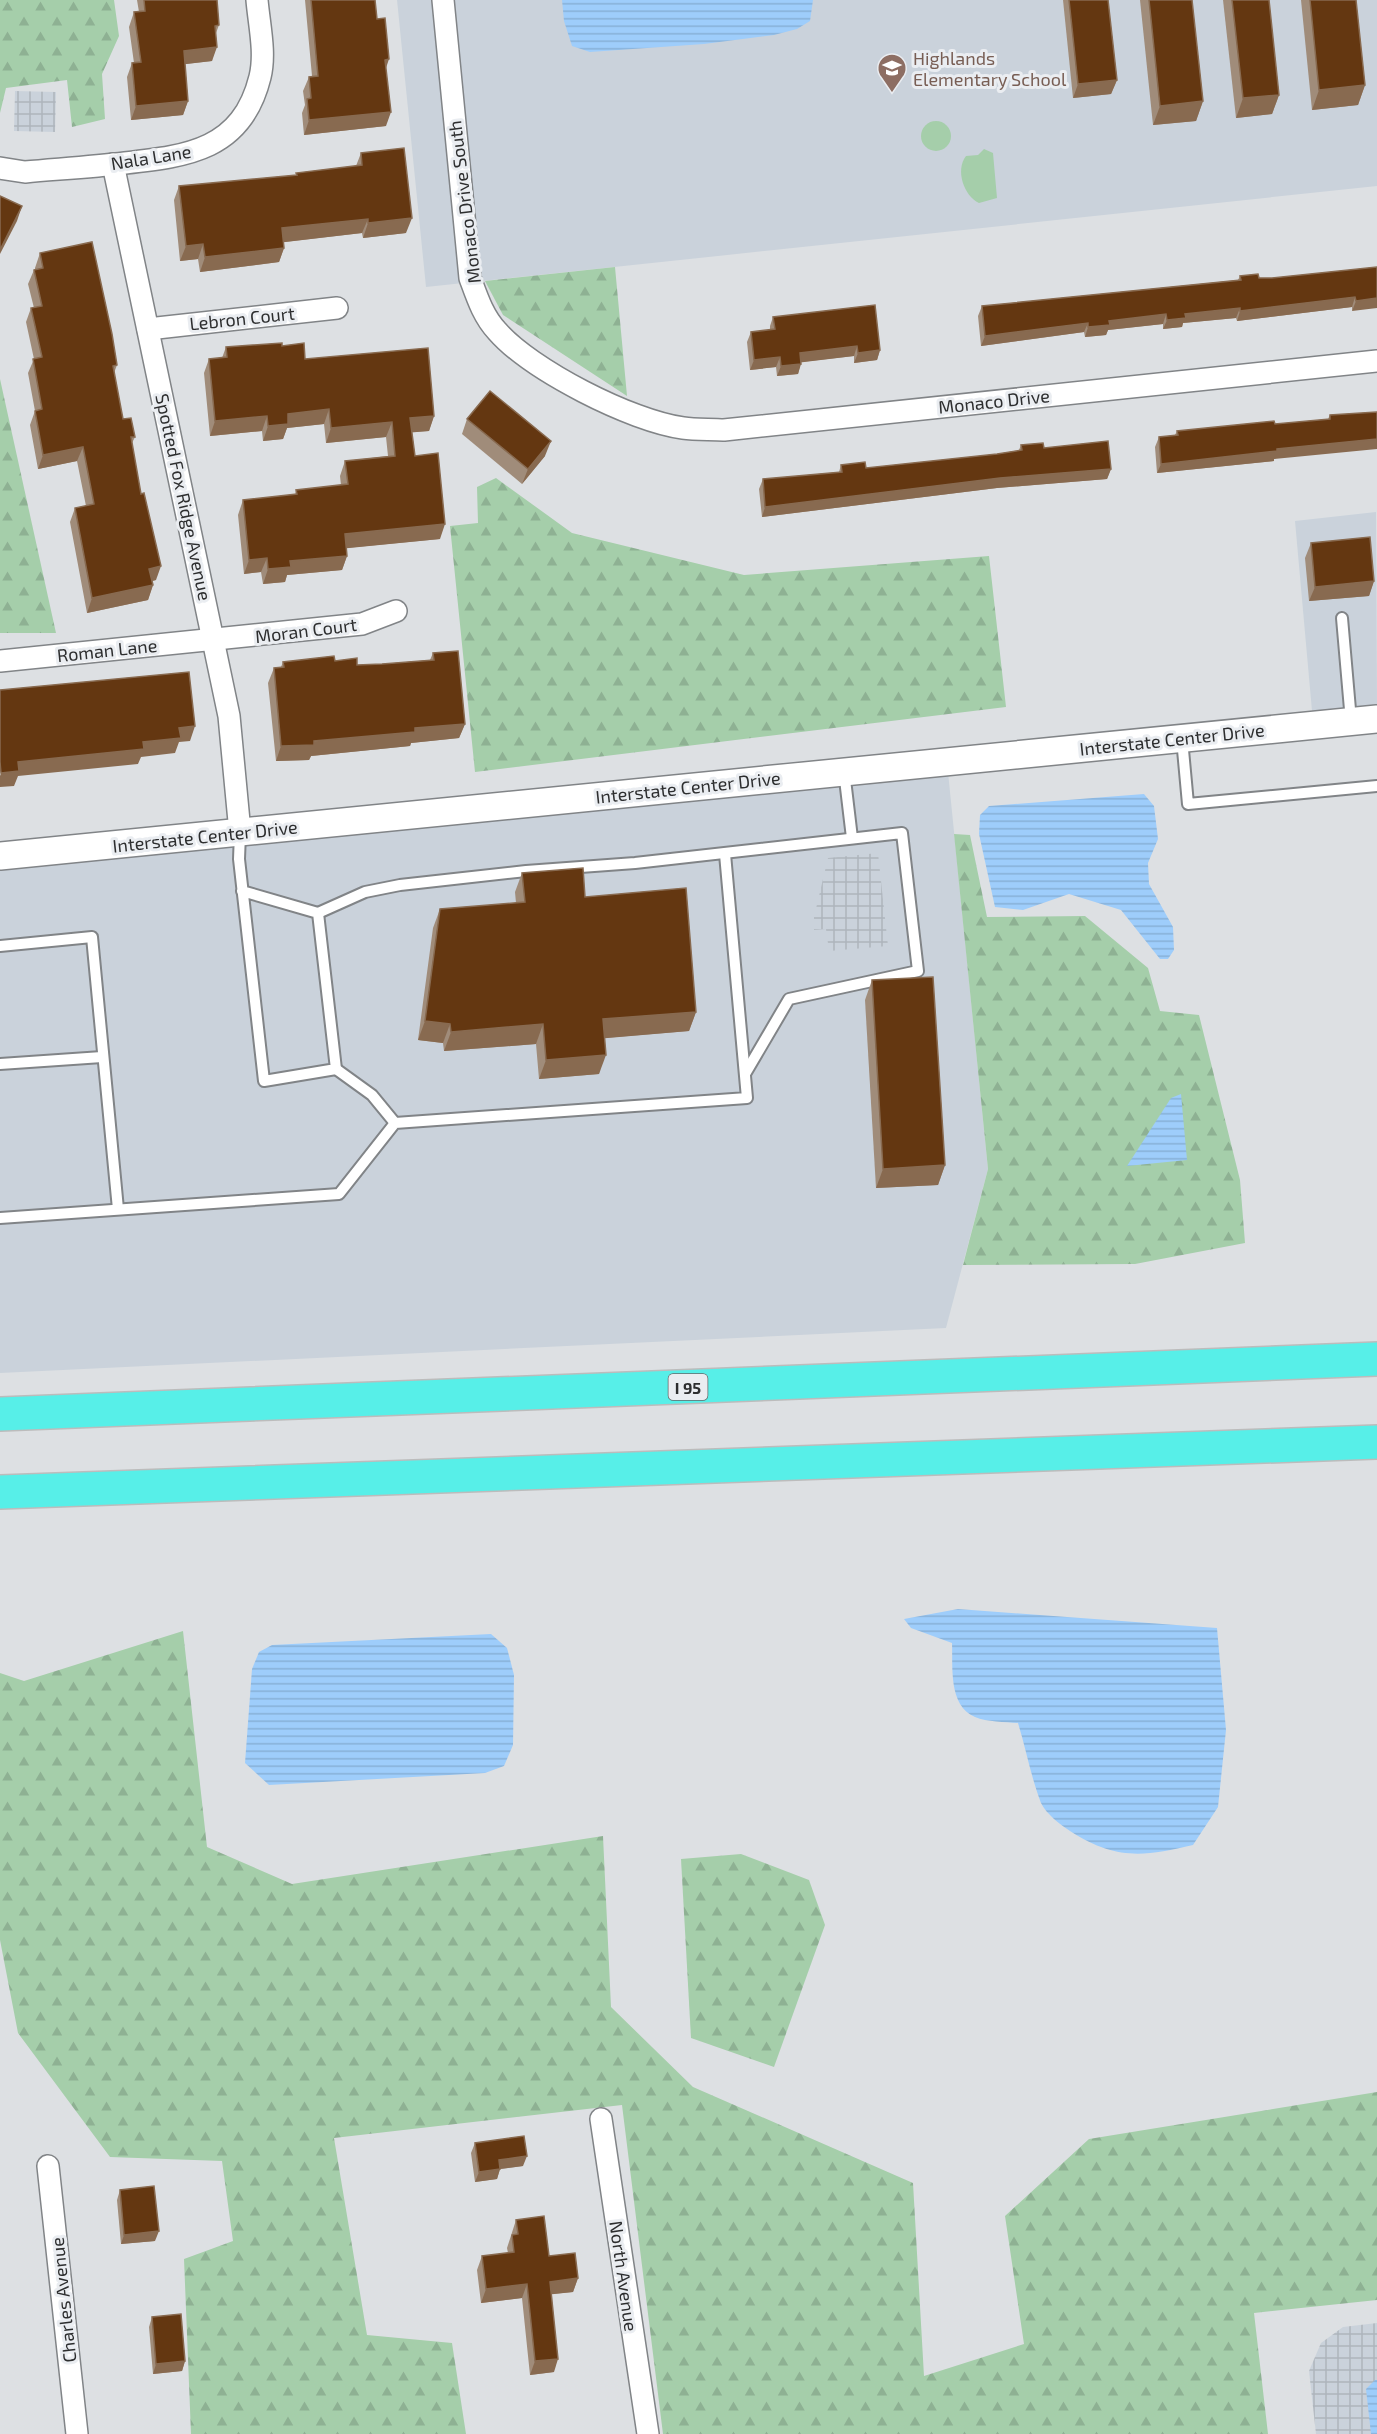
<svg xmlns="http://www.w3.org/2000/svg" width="1377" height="2434" font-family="'Exo 2',sans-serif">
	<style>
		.built { fill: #cad2db }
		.industrial { fill: url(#industrial-grid) }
		.green { fill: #a5ceaa }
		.forest { fill: url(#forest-firs) }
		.water { fill: url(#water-rules) }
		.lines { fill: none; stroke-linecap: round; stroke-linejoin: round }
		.service-casing { stroke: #818487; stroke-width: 14 }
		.minor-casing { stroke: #818487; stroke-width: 24 }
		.tertiary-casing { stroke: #818487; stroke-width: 30 }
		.motorway-casing { stroke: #bcbcbc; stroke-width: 36 }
		.service { stroke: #fff; stroke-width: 10 }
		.minor { stroke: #fff; stroke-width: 21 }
		.tertiary { stroke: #fff; stroke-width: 27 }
		.motorway { stroke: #57efe8; stroke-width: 33 }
		.wall { fill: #a08c7a }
		.shaded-wall { fill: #886a50 }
		.building { fill: #643711; stroke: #886a50; stroke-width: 1.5 }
		.labels { text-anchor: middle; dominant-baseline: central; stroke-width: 6; stroke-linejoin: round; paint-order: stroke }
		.shield { fill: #eaedf1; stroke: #666769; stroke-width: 1.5 }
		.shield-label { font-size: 16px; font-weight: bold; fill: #2d2e2f }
		.education-label { font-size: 18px; fill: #785e54; stroke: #eaedf1; text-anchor: start }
		.street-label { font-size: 18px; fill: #2d2e2f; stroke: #eaedf1 }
	</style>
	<defs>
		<pattern id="industrial-grid" width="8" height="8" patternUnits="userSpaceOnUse" patternTransform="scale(1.5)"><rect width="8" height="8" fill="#cad2db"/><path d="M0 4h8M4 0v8" fill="none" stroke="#aeb5bc"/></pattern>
		<pattern id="forest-firs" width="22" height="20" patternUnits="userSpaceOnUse" patternTransform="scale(1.5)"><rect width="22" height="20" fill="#a5ceaa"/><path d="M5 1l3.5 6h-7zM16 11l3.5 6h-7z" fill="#8eb193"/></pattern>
		<pattern id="water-rules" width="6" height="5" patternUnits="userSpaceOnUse" patternTransform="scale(1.5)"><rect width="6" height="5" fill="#9ecdfb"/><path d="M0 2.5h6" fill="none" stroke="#88b0d7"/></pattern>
	</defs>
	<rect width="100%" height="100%" fill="#dde0e3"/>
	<g class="built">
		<polygon points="397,0 1377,0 1377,186 426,287"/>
		<polygon points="1376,512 1377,706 1312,711 1295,521"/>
		<polygon points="948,772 988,1169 946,1328 0,1373 0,869"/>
	</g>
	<g class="industrial">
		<polygon points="15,91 56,92 55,132 14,131"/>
		<polygon points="878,853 888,946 829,951 826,929 814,930 814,917 828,858"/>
		<polygon points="1377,2323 1377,2434 1316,2434 1309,2371 1321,2343 1343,2327"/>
	</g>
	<g class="green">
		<circle cx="936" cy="136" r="15"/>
		<path d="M984 149 993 153 997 198 979 203C964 196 955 170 966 156L978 155Z"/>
	</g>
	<g class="forest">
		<polygon points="0,0 114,0 119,36 102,74 105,119 72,127 67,80 6,88 0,113"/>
		<polygon points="615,267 627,396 503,315 485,281"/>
		<polygon points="0,379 56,633 0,633"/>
		<polygon points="496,478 572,533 744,575 989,556 1006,707 475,772 450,526 478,523 477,487"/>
		<polygon points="954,834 970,835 987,917 1085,916 1148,968 1160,1011 1199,1015 1240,1180 1245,1243 1135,1264 963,1265 988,1169"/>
		<polygon points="183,1631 207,1847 292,1884 603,1836 611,2007 693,2087 913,2183 924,2376 1024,2344 1005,2216 1089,2139 1377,2092 1377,2300 1254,2313 1268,2434 663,2434 622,2105 334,2138 367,2335 452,2343 466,2434 191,2434 184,2259 233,2241 222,2161 110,2157 18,2033 0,1940 0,1673 24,1681"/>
		<polygon points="741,1854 809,1880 825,1925 774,2067 691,2038 681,1859"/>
	</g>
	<g class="water">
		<polygon points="562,0 813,0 810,21 797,29 774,35 704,44 590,52 572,46 564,21"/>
		<polygon points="1144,794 1154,806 1158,839 1148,863 1149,884 1173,927 1174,950 1168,959 1160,959 1121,910 1069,894 1023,910 995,907 979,834 980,815 989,806"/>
		<polygon points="1181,1094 1187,1160 1127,1166 1171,1098"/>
		<path d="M958 1609 1217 1628 1226 1730 1218 1807 1193 1845C1143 1857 1115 1860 1070 1831 1061 1825 1046 1814 1041 1803 1031 1777 1026 1749 1018 1723 1005 1722 987 1722 975 1717 948 1706 953 1666 952 1643L911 1628 904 1619Z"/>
		<polygon points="491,1634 507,1648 514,1675 513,1745 504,1766 485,1773 269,1785 245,1763 252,1669 259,1652 272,1645"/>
		<polygon points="1375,2380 1377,2380 1377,2434 1371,2434 1366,2389"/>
	</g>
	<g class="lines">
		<g class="service-casing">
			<g id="service">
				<polyline points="1342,618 1351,721"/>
				<polyline points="1182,739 1188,804 1377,786"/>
				<polyline points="844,771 852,838"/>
				<polyline points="240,833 239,859 264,1081 336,1069 318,913 242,891"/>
				<polyline points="318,913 365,892 400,885 526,871 635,863 902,833 918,971 789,999 745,1074"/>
				<polyline points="0,946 92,937 118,1209"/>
				<polyline points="0,1064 102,1057"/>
				<polyline points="336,1069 372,1095 395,1123"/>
				<polyline points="0,1218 339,1194 395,1123 747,1098 725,854"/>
			</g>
		</g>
		<g class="minor-casing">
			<g id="minor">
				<path d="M443 0 470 278C477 297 483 316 497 331 531 370 631 421 683 428 696 430 711 429 724 430L1377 361"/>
				<polyline points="113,164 229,716 240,832"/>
				<path d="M0 168 25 172C58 169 92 167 125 163 188 156 242 150 260 77 266 53 259 24 257 0"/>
				<polyline points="148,329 337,308"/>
				<polyline points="0,661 362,624 396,611"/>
				<polyline points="601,2119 648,2434"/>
				<polyline points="48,2166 77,2434"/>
			</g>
		</g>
		<g class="tertiary-casing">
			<polyline id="tertiary" points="0,856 1377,719"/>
		</g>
		<g class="motorway-casing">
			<g id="motorway">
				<polyline points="0,1414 1377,1359"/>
				<polyline points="0,1492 1377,1442"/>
			</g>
		</g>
		<use href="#service" class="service"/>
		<use href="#minor" class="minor"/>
		<use href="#tertiary" class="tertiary"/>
		<use href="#motorway" class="motorway"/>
	</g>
	<g class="wall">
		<polygon points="137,0 217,0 219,25 216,33 212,61 185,64 188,101 183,115 131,120 127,77 132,63 134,63 129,27 134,12 139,12"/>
		<polygon points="305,0 375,0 377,19 386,68 386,126 304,135 302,113 305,105 303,91 309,77 312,76"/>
		<polygon points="1063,0 1108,0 1117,80 1111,94 1073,98"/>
		<polygon points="1140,0 1192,0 1203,101 1196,121 1153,125"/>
		<polygon points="1223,0 1269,0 1279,95 1272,114 1236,118"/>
		<polygon points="1301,0 1356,0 1365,85 1358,105 1312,110"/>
		<polygon points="361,153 406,233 363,238 362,233 284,242 284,248 279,262 200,272 198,259 180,261 174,200 179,186 296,175 296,173 356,166"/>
		<polygon points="40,253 117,365 114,373 123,419 135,437 132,443 156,580 152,581 153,585 148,600 87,613 70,522 75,508 86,506 77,461 38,469 30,425 35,411 28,373 34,359 26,322 31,308 34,308 28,284 34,270 35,269 35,268"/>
		<polygon points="1377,267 1352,311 1352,307 1237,321 1236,318 1183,323 1182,327 1163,329 1163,324 1108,330 1106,335 1085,337 1084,332 981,346 978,316 982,306 1238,280 1240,276 1259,278 1272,278"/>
		<polygon points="773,317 880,350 877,360 854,363 854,356 801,362 798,374 777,376 776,367 750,370 747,342 751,332 770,330 770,326"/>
		<polygon points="282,346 305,359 434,416 429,431 412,432 415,456 440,539 346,548 347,556 342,570 287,575 285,582 263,584 261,572 244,574 238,515 243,500 295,495 296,490 341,485 340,476 345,461 388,456 386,437 326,443 324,424 287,428 283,439 263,441 262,431 210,436 204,373 209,359 222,358 226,347"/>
		<polygon points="1377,412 1274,459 1274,461 1157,473 1155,447 1159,437 1175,435 1177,431 1275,424 1328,419 1330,415"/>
		<polygon points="467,419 545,456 522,484 462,434"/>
		<polygon points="1021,445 1044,448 1111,469 1107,479 997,488 762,517 759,489 763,479 839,472 841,465 866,468 997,454 1019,450"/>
		<polygon points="1311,543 1374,581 1369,596 1309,601 1305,558"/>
		<polygon points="433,653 465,724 459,738 411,743 410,746 311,756 309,760 276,761 268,683 274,668 281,667 283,662 335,661 357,665 382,664 430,660"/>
		<polygon points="522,873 585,897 696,1012 689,1031 604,1038 599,1074 539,1079 536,1044 444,1051 443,1043 418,1040 433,928 440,909 516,903 515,892"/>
		<polygon points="872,980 945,1165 938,1185 876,1188 865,1000"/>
		<polygon points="475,2143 523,2166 500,2169 497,2179 475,2182 471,2153"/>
		<polygon points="120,2190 155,2241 121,2244 117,2200"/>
		<polygon points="516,2220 549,2256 578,2278 573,2292 552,2294 554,2372 530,2375 522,2298 481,2303 477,2270 482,2256 508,2253 507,2248"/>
		<polygon points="152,2317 185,2361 182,2371 153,2374 149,2327"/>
	</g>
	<g class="shaded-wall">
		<polygon points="217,47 212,61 178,65 184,51"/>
		<polygon points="389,59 384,74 385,60"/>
		<polygon points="1117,80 1111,94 1073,98 1078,84"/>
		<polygon points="1365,85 1358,105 1312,110 1319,90"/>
		<polygon points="1279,95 1272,114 1236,118 1243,98"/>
		<polygon points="188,101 183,115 131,120 136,106"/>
		<polygon points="1203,101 1196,121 1153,125 1160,106"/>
		<polygon points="391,112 386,126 304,135 309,120"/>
		<polygon points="22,206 17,221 0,254 0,250"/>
		<polygon points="412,218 406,233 363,238 368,223"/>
		<polygon points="368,219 362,233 277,243 282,228"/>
		<polygon points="203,244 198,259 180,261 186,246"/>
		<polygon points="284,248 279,262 200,272 205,257"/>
		<polygon points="1355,297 1352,307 1237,321 1240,311"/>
		<polygon points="1377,298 1377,308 1352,311 1356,301"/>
		<polygon points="1240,308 1236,318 1183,323 1182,327 1163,329 1167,320 1185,314"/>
		<polygon points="1166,314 1163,324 1108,330 1106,335 1085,337 1088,327 1109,321"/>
		<polygon points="1088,323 1084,332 981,346 985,336"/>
		<polygon points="857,346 854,356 796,363 800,353"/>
		<polygon points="880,350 877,360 854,363 858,353"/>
		<polygon points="780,357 776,367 750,370 754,360"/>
		<polygon points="801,364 798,374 777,376 781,366"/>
		<polygon points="329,409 324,424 287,428 283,439 263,441 268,426 288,414"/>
		<polygon points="267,416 262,431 210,436 215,421"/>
		<polygon points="434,416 429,431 405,433 410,418"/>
		<polygon points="392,422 386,437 326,443 331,428"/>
		<polygon points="1377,439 1377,449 1274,459 1274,461 1157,473 1161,464 1277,449"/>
		<polygon points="551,441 545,456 522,484 528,469"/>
		<polygon points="83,447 77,461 38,469 43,455"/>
		<polygon points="1111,469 1107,479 997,488 762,517 765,507 1000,478"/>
		<polygon points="445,524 440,539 339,549 345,534"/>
		<polygon points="347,556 342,570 287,575 285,582 263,584 268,569 290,561"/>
		<polygon points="267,558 261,572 244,574 249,560"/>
		<polygon points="161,566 156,580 144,583 149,569"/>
		<polygon points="1374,581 1369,596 1309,601 1315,587"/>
		<polygon points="153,585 148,600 87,613 92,598"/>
		<polygon points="465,724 459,738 411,743 410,746 311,756 309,760 276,761 281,746 415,728"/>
		<polygon points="195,726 190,741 179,742 175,753 141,757 138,764 18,776 14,786 0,787 0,776 1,773 18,762 143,742 179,728"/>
		<polygon points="696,1012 689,1031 596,1039 603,1019"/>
		<polygon points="425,1021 450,1024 443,1043 418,1040"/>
		<polygon points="543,1024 536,1044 444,1051 451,1032"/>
		<polygon points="606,1055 599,1074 539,1079 546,1060"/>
		<polygon points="945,1165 938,1185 876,1188 883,1169"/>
		<polygon points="527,2156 523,2166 500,2169 497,2179 475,2182 479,2172 499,2160"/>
		<polygon points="159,2231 155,2241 121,2244 124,2235"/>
		<polygon points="578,2278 573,2292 545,2295 550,2282"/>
		<polygon points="527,2284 522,2298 481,2303 486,2289"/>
		<polygon points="558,2359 554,2372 530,2375 535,2361"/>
		<polygon points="185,2361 182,2371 153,2374 156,2364"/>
	</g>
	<g class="building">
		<polygon points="144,0 217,0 219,25 215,26 217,47 184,51 188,101 136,106 132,63 141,62 134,12 145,11"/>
		<polygon points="311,0 375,0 377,19 385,18 389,59 385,60 391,112 309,120 307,99 311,98 309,77 318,76"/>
		<polygon points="1069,0 1108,0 1117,80 1078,84"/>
		<polygon points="1149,0 1192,0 1203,101 1160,106"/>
		<polygon points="1232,0 1269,0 1279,95 1243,98"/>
		<polygon points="1310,0 1356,0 1365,85 1319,90"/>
		<polygon points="404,148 412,218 368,223 368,219 282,228 284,248 205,257 203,244 186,246 179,186 297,175 296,173 362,165 361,153"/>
		<polygon points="0,196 22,206 0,250"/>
		<polygon points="92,242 112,334 117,365 113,366 123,419 131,418 135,437 131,437 141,494 144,493 161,566 149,569 153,585 92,598 75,508 94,504 83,447 43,455 35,411 42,409 33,359 42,357 31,308 42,306 34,270 43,268 40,253"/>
		<polygon points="1377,267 1377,298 1356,301 1355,297 1240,311 1240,308 1185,314 1186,318 1167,320 1166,314 1109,321 1110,325 1088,327 1088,323 985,336 982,306 1241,280 1240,276 1258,274 1259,278 1272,278"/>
		<polygon points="875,305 880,350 858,353 857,346 800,353 801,364 781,366 780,357 754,360 751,332 775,329 773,317"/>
		<polygon points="282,343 282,346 304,343 305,359 428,348 434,416 410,418 415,456 438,453 445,524 345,534 347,556 290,561 291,567 268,569 267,558 249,560 243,500 297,494 296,490 348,484 345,461 395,456 392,422 331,428 329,409 288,414 288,424 268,426 267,416 215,421 209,359 227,357 226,347"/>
		<polygon points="490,391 551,441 528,469 467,419"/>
		<polygon points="1377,412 1377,439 1277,449 1277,451 1161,464 1159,437 1178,435 1177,431 1274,421 1275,424 1330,419 1330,415"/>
		<polygon points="1108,441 1111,469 1000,478 765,507 763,479 842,472 841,465 865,462 866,468 997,454 1022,450 1021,445 1043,443 1044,448"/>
		<polygon points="1370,537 1374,581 1315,587 1311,543"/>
		<polygon points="458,651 465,724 415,728 415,732 314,741 314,745 281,746 274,668 284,667 283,662 334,656 335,661 357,658 357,665 382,664 434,660 433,653"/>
		<polygon points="189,672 195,726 179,728 181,738 143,742 144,749 18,762 19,771 1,773 0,762 0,690"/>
		<polygon points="583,868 585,897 686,888 696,1012 603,1019 606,1055 546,1060 543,1024 451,1032 450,1024 425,1021 440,909 525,902 522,873"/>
		<polygon points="933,977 945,1165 883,1169 872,980"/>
		<polygon points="524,2136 527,2156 499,2160 500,2169 479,2172 475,2143"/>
		<polygon points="154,2186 159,2231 124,2235 120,2190"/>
		<polygon points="544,2216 549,2256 575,2253 578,2278 550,2282 558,2359 535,2361 527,2284 486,2289 482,2256 514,2252 512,2235 518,2234 516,2220"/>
		<polygon points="181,2314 185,2361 156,2364 152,2317"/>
	</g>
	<defs>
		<g id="school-pin" transform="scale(1.5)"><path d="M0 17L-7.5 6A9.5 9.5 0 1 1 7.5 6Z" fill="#8d6e63" stroke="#eaedf1"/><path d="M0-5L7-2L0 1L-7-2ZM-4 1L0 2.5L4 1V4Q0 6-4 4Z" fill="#fff"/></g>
	</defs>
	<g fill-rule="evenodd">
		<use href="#school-pin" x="892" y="68"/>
	</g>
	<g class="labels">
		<rect class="shield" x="668.5" y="1374" width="39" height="26" rx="4.5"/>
		<g class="shield-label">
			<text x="688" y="1387">I 95</text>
		</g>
		<g class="education-label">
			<text x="913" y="58">Highlands<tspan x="913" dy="21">Elementary School</tspan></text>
		</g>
		<g class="street-label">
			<text transform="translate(151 157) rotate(-9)">Nala Lane</text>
			<text transform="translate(464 202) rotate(-97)">Monaco Drive South</text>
			<text transform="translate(242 318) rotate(-6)">Lebron Court</text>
			<text transform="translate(994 401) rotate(-6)">Monaco Drive</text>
			<text transform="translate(184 497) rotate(78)">Spotted Fox Ridge Avenue</text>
			<text transform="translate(306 630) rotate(-7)">Moran Court</text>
			<text transform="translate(107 650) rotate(-6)">Roman Lane</text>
			<text transform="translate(1172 739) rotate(-6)">Interstate Center Drive</text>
			<text transform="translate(688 787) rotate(-6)">Interstate Center Drive</text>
			<text transform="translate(205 836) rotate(-6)">Interstate Center Drive</text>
			<text transform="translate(624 2276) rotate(82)">North Avenue</text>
			<text transform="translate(63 2300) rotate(-96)">Charles Avenue</text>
		</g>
	</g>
</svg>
